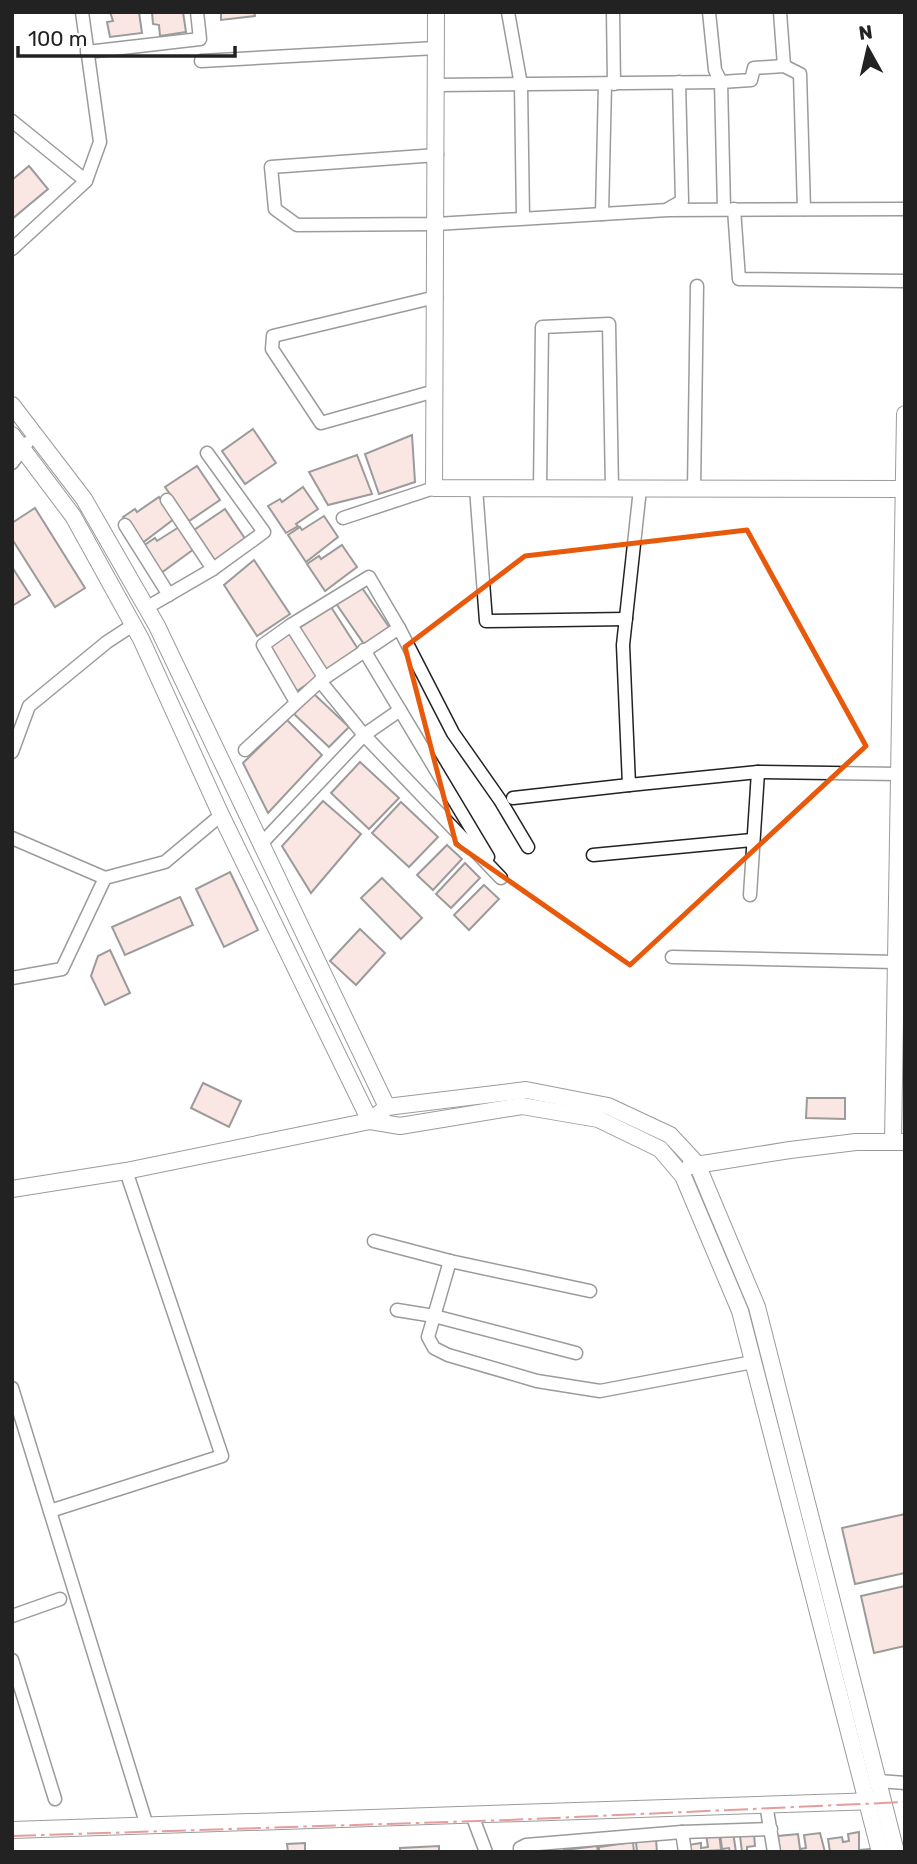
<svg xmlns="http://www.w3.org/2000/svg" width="917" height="1864" font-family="Rubik,sans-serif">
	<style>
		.building { fill: #f3c9c0; stroke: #222; stroke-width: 2 }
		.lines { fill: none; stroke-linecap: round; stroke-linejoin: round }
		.minor-casing { stroke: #222; stroke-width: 15 }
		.tertiary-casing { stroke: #222; stroke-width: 18 }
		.minor { stroke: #fff; stroke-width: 12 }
		.tertiary { stroke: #fff; stroke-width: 16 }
		.power { stroke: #c62828; stroke-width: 2; stroke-dasharray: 24 5 3.5 5; stroke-linecap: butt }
		.marked { fill: none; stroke: #e8590c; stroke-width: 5; stroke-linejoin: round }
	</style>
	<rect width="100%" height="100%" fill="#fff"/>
	<g class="building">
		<polygon points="110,12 139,12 142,33 110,37 107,22 113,21"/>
		<polygon points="152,12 183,12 186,32 160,36 159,25 153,24"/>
		<polygon points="221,12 254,12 255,16 221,20"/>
		<polygon points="29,166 48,189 12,219 12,180"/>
		<polygon points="253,429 276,463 245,484 222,451"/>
		<polygon points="412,435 415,482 379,494 365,454"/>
		<polygon points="357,455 372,494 328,505 309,472"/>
		<polygon points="197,466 220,500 189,521 165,487"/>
		<polygon points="303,487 318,509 296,524 298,526 286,533 268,506 280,499 282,502"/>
		<polygon points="159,497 174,519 141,544 123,517 135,509 137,512"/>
		<polygon points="35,508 85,588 55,607 12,539 12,523"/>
		<polygon points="225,509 248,543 217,564 194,530"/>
		<polygon points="324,516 338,537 306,562 288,535 300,527 302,530"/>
		<polygon points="179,527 194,549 161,573 143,546 155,538 157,541"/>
		<polygon points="342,545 357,567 325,591 307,564 319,556 321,559"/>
		<polygon points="254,560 290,614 257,636 224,585"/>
		<polygon points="12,567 30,595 12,606"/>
		<polygon points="360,585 389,627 364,644 335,602"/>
		<polygon points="331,607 358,649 327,670 299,628"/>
		<polygon points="290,633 319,676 294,693 265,650"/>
		<polygon points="314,694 349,727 329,747 294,714"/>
		<polygon points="287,720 322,755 268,813 243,763"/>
		<polygon points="360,762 399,798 369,829 331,793"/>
		<polygon points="323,801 361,834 311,893 282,846"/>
		<polygon points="401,802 438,837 409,867 372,833"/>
		<polygon points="447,845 462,859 433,890 417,875"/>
		<polygon points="465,863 480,878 451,908 436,894"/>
		<polygon points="230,872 258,930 224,947 196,889"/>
		<polygon points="382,878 422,918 401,939 361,898"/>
		<polygon points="484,885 499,899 469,930 454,915"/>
		<polygon points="180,897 193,925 125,955 112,927"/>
		<polygon points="360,929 385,953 356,985 330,961"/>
		<polygon points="110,950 130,993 105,1005 91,976 98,956"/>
		<polygon points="203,1083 241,1101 229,1127 191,1108"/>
		<polygon points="807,1098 845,1098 845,1119 806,1118"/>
		<polygon points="905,1514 905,1573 855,1584 842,1528"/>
		<polygon points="905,1586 905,1646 874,1653 861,1596"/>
		<polygon points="719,1832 721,1850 689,1852 688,1845 701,1843 701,1848 708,1847 706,1834"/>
		<polygon points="733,1832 736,1852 730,1852 729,1848 722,1849 720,1833"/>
		<polygon points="859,1832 859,1850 869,1849 869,1852 830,1852 828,1839 842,1837 843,1842 849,1841 848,1834"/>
		<polygon points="820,1833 825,1852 780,1852 778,1836 798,1834 800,1849 806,1848 804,1835"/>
		<polygon points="754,1834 755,1846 747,1847 747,1852 742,1852 740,1836"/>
		<polygon points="656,1839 657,1852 637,1852 636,1842"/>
		<polygon points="633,1842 634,1852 599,1852 599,1847"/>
		<polygon points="305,1843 305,1852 288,1852 287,1844"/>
		<polygon points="439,1846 439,1852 400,1852 400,1848"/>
		<polygon points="597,1846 598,1852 564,1852 564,1850"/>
	</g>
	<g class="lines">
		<g class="minor-casing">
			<g id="minor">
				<polyline points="508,12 521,85 523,218"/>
				<polyline points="613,12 614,84"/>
				<polyline points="709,12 715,70 721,82 724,209"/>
				<polyline points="780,12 784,66"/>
				<polyline points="87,52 200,39 197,12"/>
				<polyline points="201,61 436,48"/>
				<polyline points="436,85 721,82 751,80 754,68 784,66 800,74 804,209"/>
				<polyline points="12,121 86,181"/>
				<polyline points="437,155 271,167 275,209 297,225 436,224 668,210 905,209"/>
				<polyline points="668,209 682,201 679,82"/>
				<polyline points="734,209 739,279 905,281"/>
				<polyline points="602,214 605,84"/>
				<polyline points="12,249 86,181 100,142 82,12"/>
				<polyline points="435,391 321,423 272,349 273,336 436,297"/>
				<polyline points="12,463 27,443"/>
				<polyline points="476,488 486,621 626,619"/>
				<polyline points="540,489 542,327 609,324 612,489"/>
				<polyline points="640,489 623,645 629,785 758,772 898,774"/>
				<polyline points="694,489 697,286"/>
				<polyline points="167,500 213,569"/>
				<polyline points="343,518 434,488"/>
				<polyline points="125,525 169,595"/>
				<polyline points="146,608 213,569 264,532 207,453"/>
				<polyline points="291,625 324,677"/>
				<polyline points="364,650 488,857"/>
				<polyline points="296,702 263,645 291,625 369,577 399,628"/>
				<polyline points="400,710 364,735 320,681 399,628 453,733 500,800 528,847"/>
				<polyline points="245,750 320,681"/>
				<polyline points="12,752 29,706 107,642 133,625"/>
				<polyline points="513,798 629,785"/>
				<polyline points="12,838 105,878"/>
				<polyline points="261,844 364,735 501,878"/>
				<polyline points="593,855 752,840"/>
				<polyline points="750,895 758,772"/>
				<polyline points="672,957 895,962"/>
				<polyline points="12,978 62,969 105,878 165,862 221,815"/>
				<polyline points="374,1241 450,1261"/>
				<polyline points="590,1291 450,1261 428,1337 434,1348 448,1355 537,1381 600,1391 753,1362"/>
				<polyline points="397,1310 434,1316 576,1353"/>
				<polyline points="12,1388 147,1826"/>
				<polyline points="50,1511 222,1456 126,1171"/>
				<polyline points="12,1616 60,1599"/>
				<polyline points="12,1660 55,1799"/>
				<polyline points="879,1781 905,1783"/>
				<polyline points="766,1804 774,1852"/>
				<polyline points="472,1815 486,1852"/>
				<polyline points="682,1832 685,1852"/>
				<polyline points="520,1852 520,1848 526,1845 682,1832 771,1829"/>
			</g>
		</g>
		<g class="tertiary-casing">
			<g id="tertiary">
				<polyline points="436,12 434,488 905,489"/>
				<polyline points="12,405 84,499 157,626 387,1107"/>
				<polyline points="12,435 73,516 141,639 221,815 370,1121 400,1126 522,1106 598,1119 660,1149 683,1176 740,1311 880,1852"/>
				<polyline points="893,1142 905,414"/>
				<polyline points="690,1166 790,1150 856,1142 905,1142"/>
				<polyline points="12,1189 126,1171 370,1121 387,1107 526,1090 608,1106 670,1135 697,1164 757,1307 896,1852"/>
				<polyline points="12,1830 877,1801"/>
			</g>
		</g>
		<use href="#minor" class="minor"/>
		<use href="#tertiary" class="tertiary"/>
		<polyline class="power" points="12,1836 509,1820 905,1802"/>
	</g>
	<path d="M0 0H917V1864H0ZM747 530 866 746 630 965 456 844 405 647 525 556Z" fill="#fff" fill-opacity=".55" fill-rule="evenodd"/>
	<path class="marked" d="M747 530 866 746 630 965 456 844 405 647 525 556Z"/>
	<rect width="917" height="1864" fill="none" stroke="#222222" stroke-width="28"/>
	<g transform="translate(868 49) rotate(352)" stroke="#ffffff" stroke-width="5" paint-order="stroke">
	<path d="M0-5L12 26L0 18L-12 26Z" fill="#222222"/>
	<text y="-10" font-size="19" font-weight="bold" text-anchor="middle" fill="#222222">N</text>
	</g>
	<path d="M18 46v10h217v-10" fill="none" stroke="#222222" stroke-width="3.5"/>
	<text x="28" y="46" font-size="21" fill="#222222" stroke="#ffffff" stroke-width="5" paint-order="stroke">100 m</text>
</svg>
